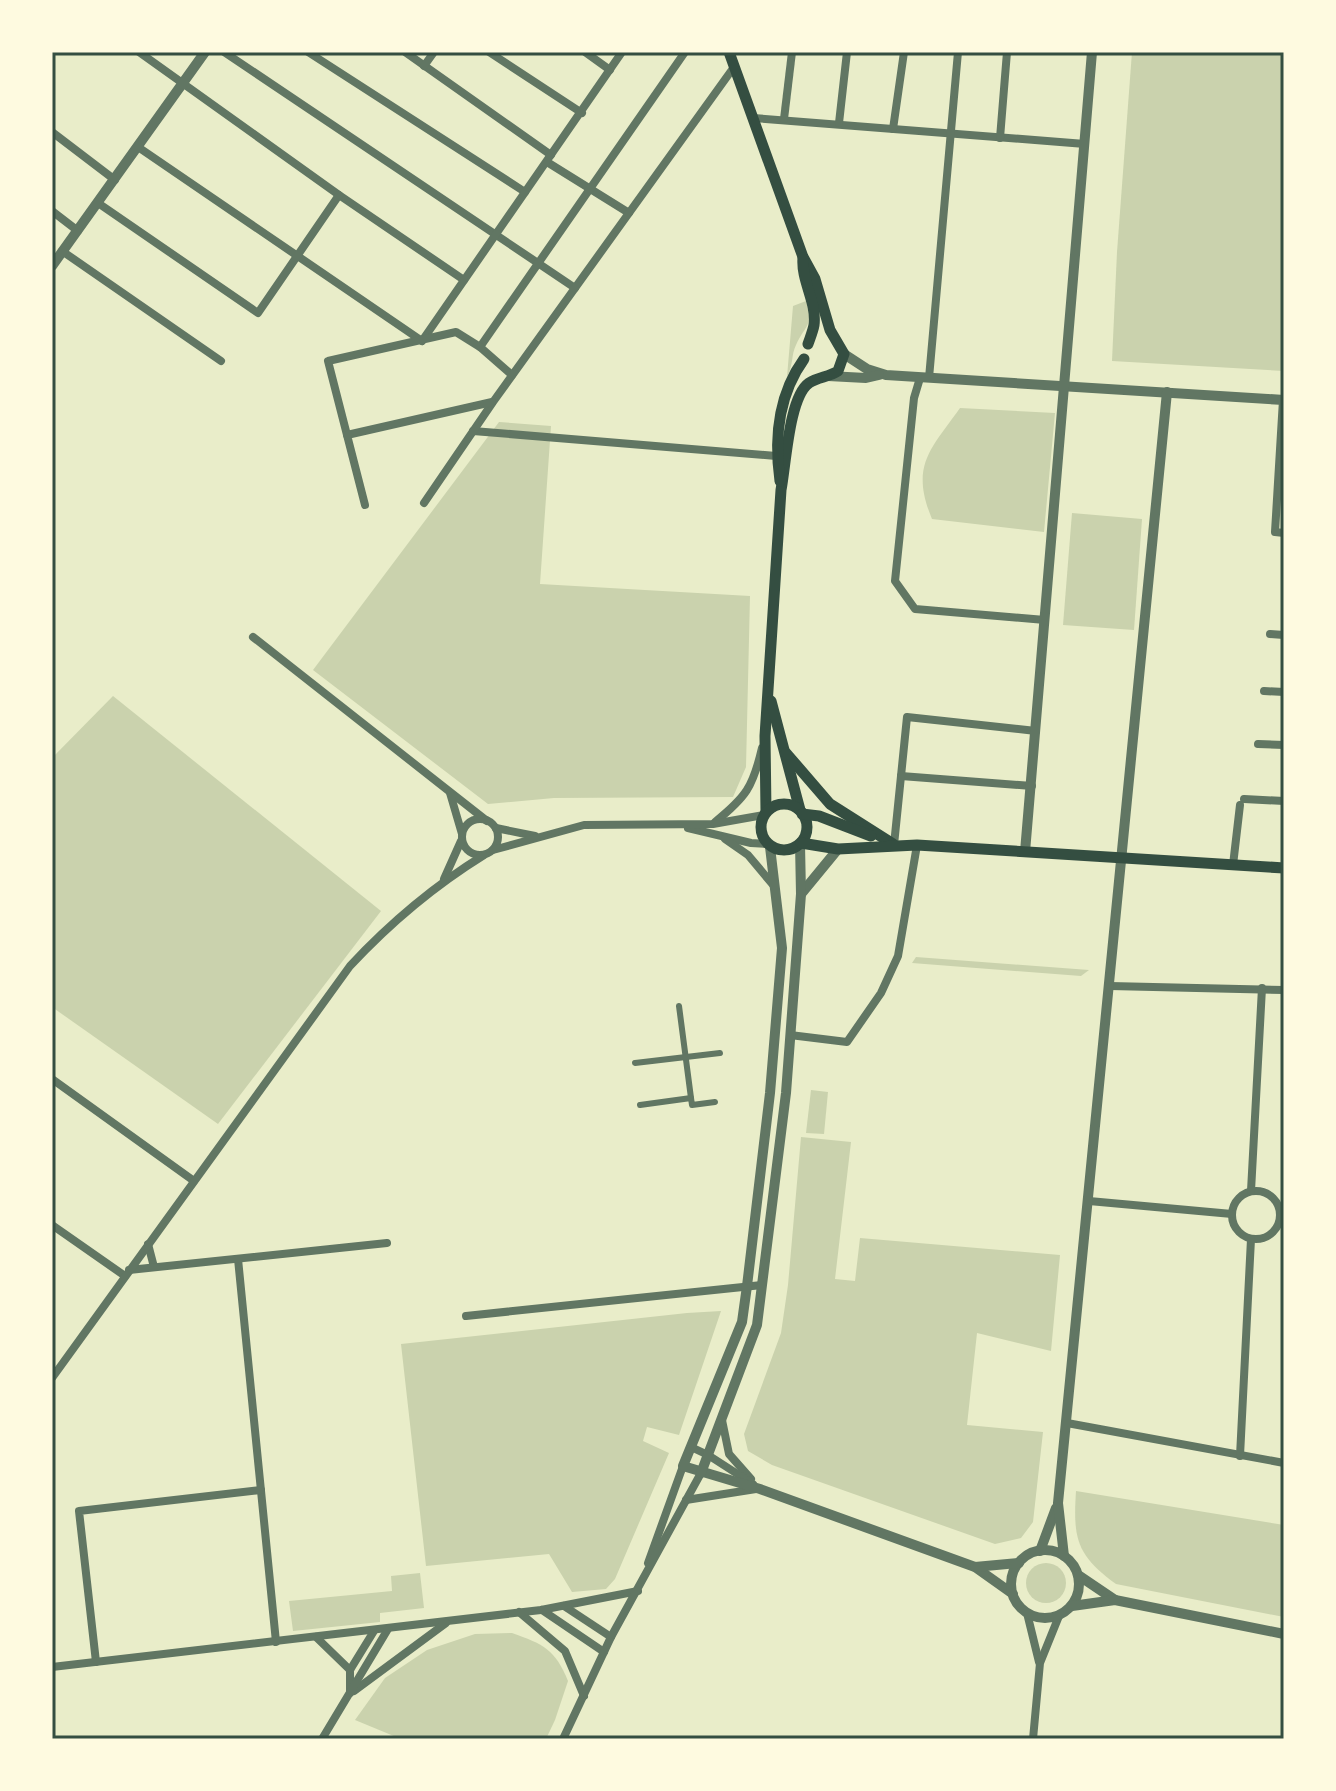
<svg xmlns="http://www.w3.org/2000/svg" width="1336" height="1791" font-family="'DejaVu Sans',sans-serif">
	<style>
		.green { fill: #cad2ad }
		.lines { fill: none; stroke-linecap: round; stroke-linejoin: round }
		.pedestrian { stroke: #617663; stroke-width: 6 }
		.minor { stroke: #617663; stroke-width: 8 }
		.tertiary { stroke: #617663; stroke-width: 10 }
		.secondary { stroke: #344e41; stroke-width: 11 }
		.neatline { fill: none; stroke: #344e41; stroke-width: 3 }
	</style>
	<rect width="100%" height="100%" fill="#e9edc9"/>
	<g class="green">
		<polygon points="1132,52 1284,52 1284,371 1112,361 1117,252"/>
		<path d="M806 301C813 329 806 323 796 345 791 355 794 363 787 377L793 306Z"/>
		<path d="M960 408 1055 413 1044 532 932 519C910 466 930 450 960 408Z"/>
		<polygon points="499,422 551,426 540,584 750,596 746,767 733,797 554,798 488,804 313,670"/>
		<polygon points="1072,513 1142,519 1134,630 1063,625"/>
		<polygon points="113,696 381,911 218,1124 52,1007 52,758"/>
		<polygon points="916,957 1089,970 1081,976 912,963"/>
		<polygon points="811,1090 828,1092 824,1134 806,1133"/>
		<polygon points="801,1137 851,1142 835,1279 855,1281 860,1238 1060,1255 1051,1351 977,1333 967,1425 1043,1432 1033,1522 1021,1538 995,1544 772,1465 748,1451 744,1434 781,1333 788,1285"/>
		<polygon points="721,1311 679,1435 647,1427 643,1441 669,1453 615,1579 606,1589 572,1592 549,1554 426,1566 401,1344 687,1313"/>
		<path d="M1076 1491 1284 1525V1617L1116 1584C1076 1555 1073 1538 1076 1491Z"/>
		<circle cx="1046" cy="1583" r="20"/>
		<polygon points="420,1573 424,1608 380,1613 380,1622 293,1631 289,1601 392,1591 391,1576"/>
		<path d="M512 1633C543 1644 555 1649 568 1681L555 1720 546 1739H401L355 1720 385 1678 427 1650 475 1634Z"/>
	</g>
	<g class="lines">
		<g class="pedestrian">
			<polyline points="679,1006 691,1098"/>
			<polyline points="635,1063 720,1053"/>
			<polyline points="640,1105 691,1098 692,1105 715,1102"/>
		</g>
		<g class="minor">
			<polyline points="139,52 339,195 464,280"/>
			<polyline points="224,52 575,288"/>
			<polyline points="308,52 525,192"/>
			<polyline points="405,52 551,155"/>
			<polyline points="489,52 582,113"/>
			<polyline points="585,52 610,70"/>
			<polyline points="424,66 434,52"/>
			<polyline points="753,118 1085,144"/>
			<polyline points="784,119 792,52"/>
			<polyline points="839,123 847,52"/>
			<polyline points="893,129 904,52"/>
			<polyline points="52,132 115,180"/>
			<polyline points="1000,138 1007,52"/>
			<polyline points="138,147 422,341"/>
			<polyline points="547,162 629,213"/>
			<polyline points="98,203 258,313 339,195"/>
			<polyline points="52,211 78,231"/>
			<polyline points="62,251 221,361"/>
			<polyline points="422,341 622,52"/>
			<polyline points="480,347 685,52"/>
			<polyline points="920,378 914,398 895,581 915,609 1045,620"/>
			<polyline points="929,378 958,52"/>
			<polyline points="1283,400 1275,532 1284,533"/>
			<polyline points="473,431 776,456"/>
			<polyline points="347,435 328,361 456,332 480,347 512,375"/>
			<polyline points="424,503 493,402 734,67"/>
			<polyline points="365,505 347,435 492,402"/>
			<polyline points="1270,634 1284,635"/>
			<polyline points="253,637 487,821"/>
			<polyline points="1264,691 1284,692"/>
			<polyline points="1258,744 1284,745"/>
			<polyline points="901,776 1032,786"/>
			<polyline points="450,793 462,834"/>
			<polyline points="1244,799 1284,801"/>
			<circle cx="480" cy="837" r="18"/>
			<path d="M715 822C746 797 753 787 762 748"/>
			<polyline points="496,828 535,836"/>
			<polyline points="688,828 751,843 767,844"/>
			<polyline points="725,839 748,855 774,886"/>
			<polyline points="894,845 907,717 1036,731"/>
			<polyline points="493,850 584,825 713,824 764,815"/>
			<polyline points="1233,865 1240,805"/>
			<polyline points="444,879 461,841"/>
			<polyline points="1110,986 1284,990"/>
			<polyline points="790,1035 847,1042 881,993 898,956 917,845"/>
			<polyline points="52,1079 194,1181"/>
			<circle cx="1256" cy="1215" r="24"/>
			<polyline points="1251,1191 1262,988"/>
			<polyline points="1089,1201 1232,1214"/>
			<polyline points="52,1225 125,1276"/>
			<polyline points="148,1244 154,1267"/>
			<polyline points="238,1259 276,1642"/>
			<polyline points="129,1270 387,1243"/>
			<polyline points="466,1316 762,1285"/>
			<path d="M52 1378 350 966C390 923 434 886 484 855"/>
			<polyline points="722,1420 729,1454 751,1479"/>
			<polyline points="1067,1423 1284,1463"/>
			<polyline points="691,1447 708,1455 753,1484"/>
			<polyline points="1240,1456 1251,1239"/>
			<polyline points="686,1500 756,1489"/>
			<polyline points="648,1563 683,1466"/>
			<polyline points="564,1606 611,1637"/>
			<polyline points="542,1610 604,1652"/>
			<polyline points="519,1612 565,1651 584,1696"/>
			<polyline points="1027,1613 1039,1662"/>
			<polyline points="316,1637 350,1670"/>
			<polyline points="96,1662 79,1511 261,1490"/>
			<polyline points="52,1667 541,1610 638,1591"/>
			<polyline points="354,1691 446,1623"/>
			<polyline points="350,1693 350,1670 374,1631"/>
			<polyline points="322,1739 388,1629"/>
			<polyline points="563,1739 611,1637 701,1473"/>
			<polyline points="1033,1739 1040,1663 1059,1616"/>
		</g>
		<g class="tertiary">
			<polyline points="52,266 205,52"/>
			<polyline points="844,354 867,369 886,375 1284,400"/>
			<polyline points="828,376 866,378 879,375"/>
			<polyline points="770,847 782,948 770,1093 747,1286 742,1322 683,1466 760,1489 975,1567 1013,1594"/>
			<polyline points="1025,852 1092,52"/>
			<polyline points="801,894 838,849"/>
			<polyline points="701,1473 757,1325 786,1093 801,894 800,844"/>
			<circle cx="1045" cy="1584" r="34"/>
			<polyline points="1040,1551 1056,1508"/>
			<polyline points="1064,1556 1058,1503 1167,392"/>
			<polyline points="975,1567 1019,1563"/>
			<polyline points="1078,1575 1115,1600"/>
			<polyline points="1072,1606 1115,1600 1284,1634"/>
		</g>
		<g class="secondary">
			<path d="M729 52 803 257 815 279 830 330 844 354 838 371C829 377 818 377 809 383 789 397 786 464 781 490L765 736 766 812"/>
			<path d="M803 258C801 281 817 302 814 325 813 331 810 338 808 344"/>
			<path d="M780 481C774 438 778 395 804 359"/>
			<polyline points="771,701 800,810"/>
			<polyline points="786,753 830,804 893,844"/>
			<circle cx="784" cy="827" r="23"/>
			<polyline points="802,814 819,816 871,836"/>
			<polyline points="801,843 838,849 917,845 1284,868"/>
		</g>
	</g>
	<rect width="1336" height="1791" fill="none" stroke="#fefae0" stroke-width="108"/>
	<rect x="54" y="54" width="1228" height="1683" class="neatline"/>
</svg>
